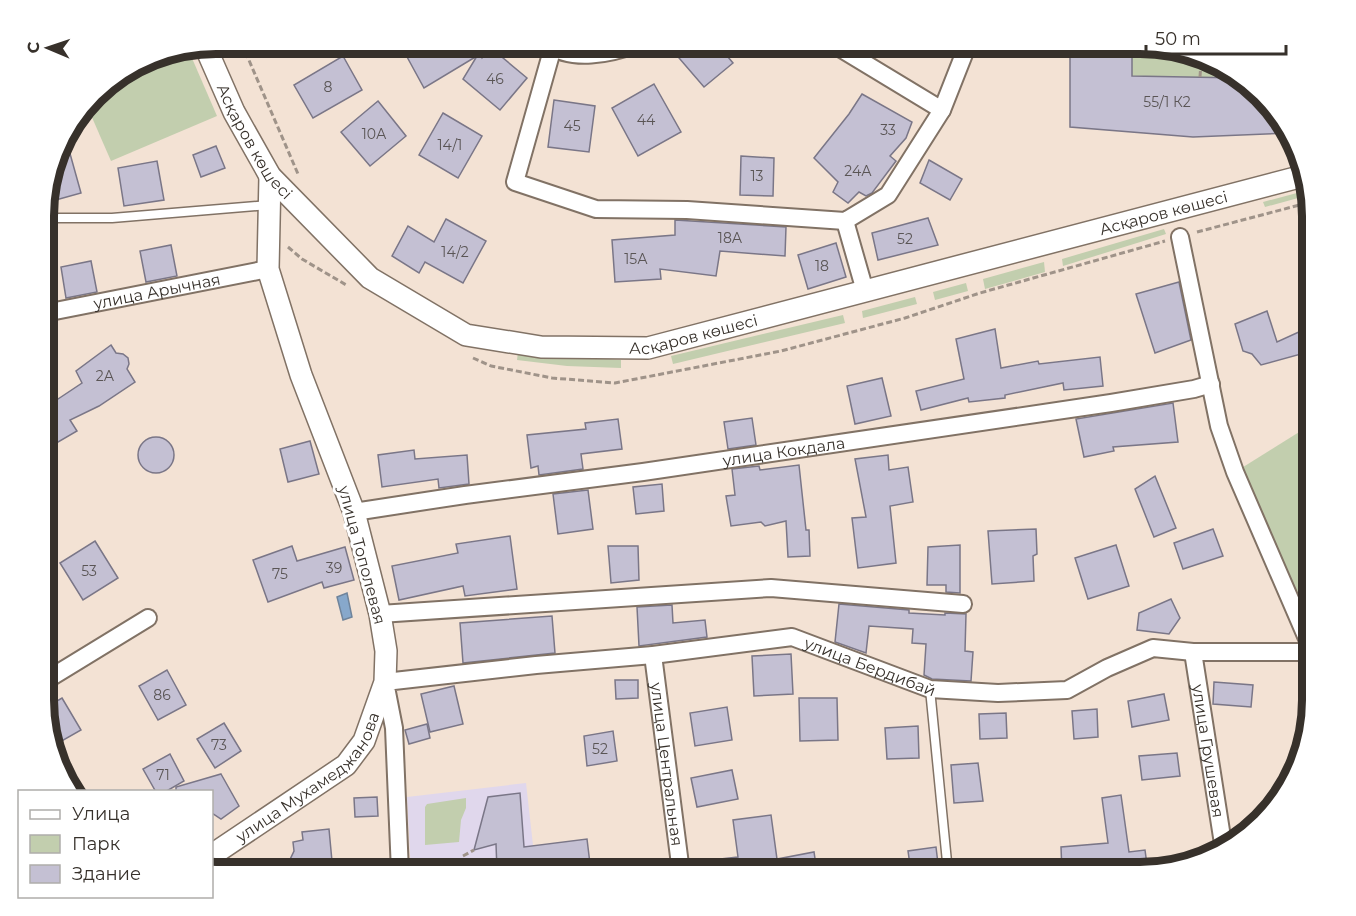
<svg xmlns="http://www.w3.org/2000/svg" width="1356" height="916" font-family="Montserrat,sans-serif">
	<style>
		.education { fill: #e0d7ec }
		.green { fill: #c2ceae }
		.water { fill: #87a8cb; stroke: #6f849b; stroke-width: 1.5 }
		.building { fill: #c4c0d3; stroke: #7a7687; stroke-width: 1.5 }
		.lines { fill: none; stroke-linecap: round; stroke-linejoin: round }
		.service-casing { stroke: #817265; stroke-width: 11 }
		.minor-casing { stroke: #817265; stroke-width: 20 }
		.tertiary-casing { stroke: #817265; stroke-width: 24 }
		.path { stroke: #9f9389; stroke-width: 3; stroke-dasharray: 6 3; stroke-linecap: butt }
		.service { stroke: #fff; stroke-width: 8 }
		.minor { stroke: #fff; stroke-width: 16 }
		.tertiary { stroke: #fff; stroke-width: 21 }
		.labels { text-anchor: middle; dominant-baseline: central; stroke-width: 6; stroke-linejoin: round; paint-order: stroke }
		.number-label { font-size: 14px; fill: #5a5555 }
		.street-label { font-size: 16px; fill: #37312b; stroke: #fff }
		.rim { fill: none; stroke: #37312b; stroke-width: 8 }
	</style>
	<rect width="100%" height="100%" fill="#f3e2d4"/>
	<polygon class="education" points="526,783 536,872 411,872 407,797"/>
	<g class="green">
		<polygon points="1070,44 1141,44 1236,73 1241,78 1132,76 1131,51 1070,46"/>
		<polygon points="188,49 217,116 111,161 87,106 102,86 150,56"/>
		<polygon points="1308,190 1309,195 1265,207 1263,202"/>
		<polygon points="1164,229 1166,234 1063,266 1062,259"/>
		<polygon points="1044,262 1045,272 985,289 983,279"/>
		<polygon points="966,283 968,291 935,300 933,292"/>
		<polygon points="915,297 917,304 863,318 862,311"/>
		<polygon points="843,315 845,323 673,364 671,356"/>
		<polygon points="518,352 621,360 621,368 567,366 517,360"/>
		<polygon points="1312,424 1312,630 1240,469"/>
		<polygon points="466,798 466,808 461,820 459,842 425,845 425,807 427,804"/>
	</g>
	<polygon class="water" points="347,593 352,617 343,620 337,597"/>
	<g class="building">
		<polygon points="400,44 474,44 482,58 491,48 527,78 500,110 463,79 477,56 424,88"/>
		<polygon points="667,44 717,44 733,63 704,87"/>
		<polygon points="1070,46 1132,51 1132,76 1241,78 1291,133 1193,137 1070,127"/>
		<polygon points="343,56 362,90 313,118 294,85"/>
		<polygon points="654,84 681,132 638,156 612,108"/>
		<polygon points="862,94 912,122 906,138 890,156 896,161 872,193 866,196 859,192 848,203 833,192 838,182 814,158 849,114"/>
		<polygon points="554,100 595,106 589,152 548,147"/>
		<polygon points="378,101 406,136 370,166 341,132"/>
		<polygon points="443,113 482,136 458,178 419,155"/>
		<polygon points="216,146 225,168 201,177 193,155"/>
		<polygon points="69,150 81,193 45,203 45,193 57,153"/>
		<polygon points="741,156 774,158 773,196 740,195"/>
		<polygon points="929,160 962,179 950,200 920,183"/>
		<polygon points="157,161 164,200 124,206 118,168"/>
		<polygon points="928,218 938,245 878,260 872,233"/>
		<polygon points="446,219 486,241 463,283 425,262 419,273 392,256 408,226 434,242"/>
		<polygon points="675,220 786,227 785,256 720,251 716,276 660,269 661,279 615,282 612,240 675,235"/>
		<polygon points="836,243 846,277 808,289 798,255"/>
		<polygon points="171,245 177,276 146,282 140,251"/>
		<polygon points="91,261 97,292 66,298 61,267"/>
		<polygon points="1179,282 1191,340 1155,353 1136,294"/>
		<polygon points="1267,311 1277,342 1312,326 1312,351 1261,365 1252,354 1243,351 1235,324"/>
		<polygon points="995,329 1001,368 1038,361 1039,364 1100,357 1103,386 1064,390 1063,383 1005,395 1005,398 969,402 968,398 921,410 916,391 964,379 956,339"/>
		<polygon points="111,345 116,353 123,354 128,358 129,364 127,369 135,382 99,406 70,420 77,431 53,445 45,431 45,376 58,399 82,383 76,371"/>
		<polygon points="882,378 891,416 855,424 847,386"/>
		<polygon points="1173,403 1178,442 1113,447 1114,451 1084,457 1076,419"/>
		<polygon points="752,418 756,445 728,449 724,422"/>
		<polygon points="618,419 622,449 581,454 583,469 539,475 538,466 531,468 527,435 586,429 585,423"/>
		<circle cx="156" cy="455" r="18"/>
		<polygon points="310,441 319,474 288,482 280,449"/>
		<polygon points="414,450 415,459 467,455 469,484 439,488 438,479 382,487 378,455"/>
		<polygon points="888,455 889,470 908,467 913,502 890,506 896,563 858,568 852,518 866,517 855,459"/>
		<polygon points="799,465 806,530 809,530 810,556 788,557 786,521 765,526 761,522 731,526 726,496 735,495 732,469 759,466 760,470"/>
		<polygon points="1155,476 1176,528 1154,537 1135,489"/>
		<polygon points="662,484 664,511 636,514 633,487"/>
		<polygon points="588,490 593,529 558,534 553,494"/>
		<polygon points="1036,529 1037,554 1033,556 1034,581 992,584 988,531"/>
		<polygon points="1213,529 1223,556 1183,569 1174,543"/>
		<polygon points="510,536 517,589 465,596 463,586 399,600 392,566 458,553 456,544"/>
		<polygon points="95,541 118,578 83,600 60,563"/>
		<polygon points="960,545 960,593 946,592 946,585 927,585 928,547"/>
		<polygon points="1116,545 1129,586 1088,599 1075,558"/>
		<polygon points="292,546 297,561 345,547 354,580 324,588 322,582 268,602 253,560"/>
		<polygon points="608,546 638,546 639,580 611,583"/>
		<polygon points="1171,599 1180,618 1169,634 1137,630 1139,613"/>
		<polygon points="839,604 909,610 909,613 945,615 945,613 966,614 965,651 973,652 971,681 932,679 924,675 926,644 912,643 913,629 869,626 866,653 835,642"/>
		<polygon points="672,605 673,623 705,620 707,637 639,646 637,607"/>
		<polygon points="552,616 555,653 463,663 460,623"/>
		<polygon points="791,654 793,694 754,696 752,656"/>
		<polygon points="167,670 186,705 158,720 139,686"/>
		<polygon points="615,680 638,680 638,698 616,699"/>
		<polygon points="1214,682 1253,685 1251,707 1213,704"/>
		<polygon points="454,686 463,724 430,732 421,694"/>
		<polygon points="1164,694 1169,720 1132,727 1128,701"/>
		<polygon points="62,698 81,730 53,746 45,723 45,708"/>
		<polygon points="799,698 837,698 838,740 800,741"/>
		<polygon points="727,707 732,740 695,746 690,713"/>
		<polygon points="1097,709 1098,737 1074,739 1072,711"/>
		<polygon points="1006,713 1007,738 980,739 979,714"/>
		<polygon points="224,723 241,751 215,768 197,739"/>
		<polygon points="427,724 430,738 409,744 405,730"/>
		<polygon points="918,726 919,758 887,759 885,728"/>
		<polygon points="613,731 617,761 587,766 584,736"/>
		<polygon points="1177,753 1180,776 1142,780 1139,756"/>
		<polygon points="170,754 184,781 165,792 156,792 143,769"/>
		<polygon points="978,763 983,801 954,803 951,765"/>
		<polygon points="732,770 738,799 697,807 691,778"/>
		<polygon points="221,774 239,806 221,819 212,813 212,792 176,792 176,787"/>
		<polygon points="520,793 524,847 587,839 591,872 550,872 549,865 497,870 496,844 474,850 488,797"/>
		<polygon points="1121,795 1129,852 1145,850 1148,872 1062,872 1061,847 1108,843 1102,798"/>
		<polygon points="377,797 378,816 355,817 354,798"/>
		<polygon points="771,815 777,859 814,852 817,872 722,872 721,859 738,857 733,820"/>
		<polygon points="329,829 333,872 284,872 294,851 293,842 303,840 302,832"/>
		<polygon points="936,847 939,872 911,872 908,851"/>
	</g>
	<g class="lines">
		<g class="service-casing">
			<g id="service">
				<polyline points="45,218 112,218 269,205"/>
				<polyline points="930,689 948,872"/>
				<polyline points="442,872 462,869"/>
			</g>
		</g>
		<g class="minor-casing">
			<g id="minor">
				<path d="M548 44C571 62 611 54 636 44"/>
				<polyline points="833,44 942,110"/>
				<polyline points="553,47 515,182 596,209 687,210 845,221 888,195 942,110 968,44"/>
				<polyline points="845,221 865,291"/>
				<polyline points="1180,237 1219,426 1235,472 1312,650"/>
				<path id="s1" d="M45 313 268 269"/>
				<path id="s2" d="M354 512 465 495 643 472 1111 403 1194 389 1211 384"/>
				<polyline points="380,614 771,588 963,604"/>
				<path id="s3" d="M1193 652 1224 850"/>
				<path id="s4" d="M653 655 681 872"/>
				<polyline points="45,681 148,618"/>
				<path id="s5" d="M400 872 394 728 385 682 536 665 653 655 792 637 930 689 998 693 1067 690 1107 668 1153 648 1193 652H1312"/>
			</g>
		</g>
		<g class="tertiary-casing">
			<g id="tertiary">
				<path id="s6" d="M205 46 234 112 270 176 370 278 466 335 541 347 648 348 1303 176"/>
				<path id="s7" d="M212 855 346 765 364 741 385 682 386 651 380 614 354 512 301 375 268 269 270 176"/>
			</g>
		</g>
		<g class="path">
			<polyline points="242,44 298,174"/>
			<polyline points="1130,44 1132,49 1147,45"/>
			<polyline points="1200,77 1201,62"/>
			<polyline points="1197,232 1311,202"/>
			<polyline points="288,247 302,259 348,286"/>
			<polyline points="473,358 491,366 552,378 615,383 781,351 905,318 980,293 1165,241"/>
			<polyline points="463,856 474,850"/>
			<polyline points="416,862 436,860"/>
		</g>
		<use href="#service" class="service"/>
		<use href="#minor" class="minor"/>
		<use href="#tertiary" class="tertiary"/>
	</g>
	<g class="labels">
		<g class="number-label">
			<text x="495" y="79">46</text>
			<text x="328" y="87">8</text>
			<text x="1167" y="102">55/1 К2</text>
			<text x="646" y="120">44</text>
			<text x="572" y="126">45</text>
			<text x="888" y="130">33</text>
			<text x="374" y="134">10А</text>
			<text x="450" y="145">14/1</text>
			<text x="858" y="171">24А</text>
			<text x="757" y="176">13</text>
			<text x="730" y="238">18А</text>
			<text x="905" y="239">52</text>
			<text x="455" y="252">14/2</text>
			<text x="636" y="259">15А</text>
			<text x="822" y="266">18</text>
			<text x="105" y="376">2А</text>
			<text x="334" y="568">39</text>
			<text x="89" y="571">53</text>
			<text x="280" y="574">75</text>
			<text x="162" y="695">86</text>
			<text x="219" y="745">73</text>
			<text x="600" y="749">52</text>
			<text x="163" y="775">71</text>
		</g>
		<g class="street-label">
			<text stroke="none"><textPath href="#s6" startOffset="108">Асқаров көшесі</textPath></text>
			<text stroke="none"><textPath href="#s6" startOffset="1116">Асқаров көшесі</textPath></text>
			<text stroke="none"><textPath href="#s1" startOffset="114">улица Арычная</textPath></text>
			<text stroke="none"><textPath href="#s6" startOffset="630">Асқаров көшесі</textPath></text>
			<text stroke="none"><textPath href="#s2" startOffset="434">улица Кокдала</textPath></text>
			<text transform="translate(362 555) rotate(75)">улица Тополевая</text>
			<text stroke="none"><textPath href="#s5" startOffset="684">улица Бердибай</textPath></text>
			<text stroke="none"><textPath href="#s3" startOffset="100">улица Грушевая</textPath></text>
			<text stroke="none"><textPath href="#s4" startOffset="110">улица Центральная</textPath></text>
			<text stroke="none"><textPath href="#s7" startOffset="126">улица Мухамеджанова</textPath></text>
		</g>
	</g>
	<path d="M0 0H1356V916H0ZM216 54H1140A162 162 0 0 1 1302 216V700A162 162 0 0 1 1140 862H216A162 162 0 0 1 54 700V216A162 162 0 0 1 216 54Z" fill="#fff" fill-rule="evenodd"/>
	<path class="rim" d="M216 54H1140A162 162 0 0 1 1302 216V700A162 162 0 0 1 1140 862H216A162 162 0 0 1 54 700V216A162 162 0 0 1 216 54Z"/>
	<rect x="18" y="790" width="195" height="108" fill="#ffffff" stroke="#afadaa" stroke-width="1.5"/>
	<rect x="30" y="810" width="30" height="9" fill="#ffffff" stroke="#afadaa" stroke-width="1.5"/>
	<text x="72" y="820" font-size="18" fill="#37312b">Улица</text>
	<rect x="30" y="835" width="30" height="18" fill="#c2ceae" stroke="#afadaa" stroke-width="1.5"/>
	<text x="72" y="850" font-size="18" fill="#37312b">Парк</text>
	<rect x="30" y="865" width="30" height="18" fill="#c4c0d3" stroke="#afadaa" stroke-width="1.5"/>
	<text x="72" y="880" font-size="18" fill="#37312b">Здание</text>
	<g transform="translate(48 48) rotate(272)" stroke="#ffffff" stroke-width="4.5" paint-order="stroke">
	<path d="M0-4.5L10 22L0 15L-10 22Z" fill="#37312b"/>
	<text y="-9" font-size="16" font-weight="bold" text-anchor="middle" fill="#37312b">С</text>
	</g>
	<path d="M1146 45v9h140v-9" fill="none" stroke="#37312b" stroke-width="3"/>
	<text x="1155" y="45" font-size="18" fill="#37312b" stroke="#ffffff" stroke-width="4.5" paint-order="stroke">50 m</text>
</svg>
